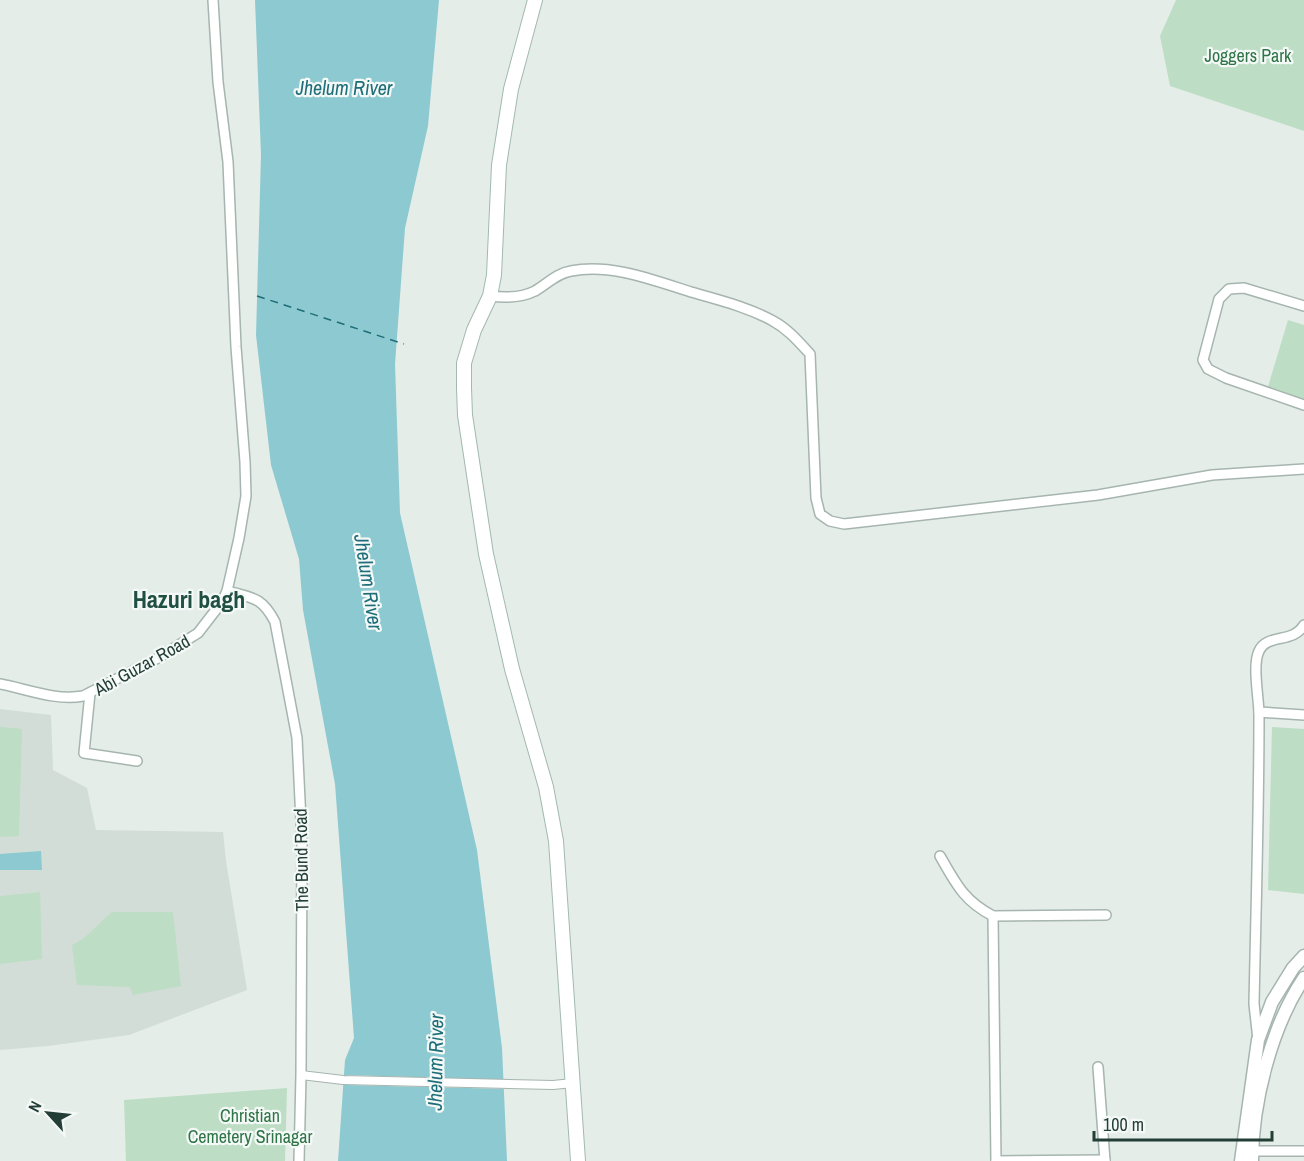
<svg xmlns="http://www.w3.org/2000/svg" width="1304" height="1161" font-family="'Archivo Narrow',sans-serif">
	<style>
		.built { fill: #d2ddd7 }
		.green { fill: #bdddc5 }
		.water { fill: #8dc9d0 }
		.pier { fill: #e4ede8 }
		.lines { fill: none; stroke-linecap: round; stroke-linejoin: round }
		.ferry { stroke: #1e6e79; stroke-width: 1.5; stroke-dasharray: 8 6; stroke-linecap: butt }
		.pedestrian-casing { stroke: #a6b5af; stroke-width: 10 }
		.minor-casing { stroke: #a6b5af; stroke-width: 12 }
		.tertiary-casing { stroke: #a6b5af; stroke-width: 15 }
		.secondary-casing { stroke: #a2b9b0; stroke-width: 16 }
		.pedestrian { stroke: #fff; stroke-width: 8 }
		.minor { stroke: #fff; stroke-width: 9 }
		.tertiary { stroke: #fff; stroke-width: 12 }
		.secondary { stroke: #fff; stroke-width: 14 }
		.labels { text-anchor: middle; dominant-baseline: central; stroke-width: 4.5; stroke-linejoin: round; paint-order: stroke }
		.park-label { font-size: 18px; fill: #2e7446; stroke: #f4f9f7 }
		.street-label { font-size: 18px; fill: #233e36; stroke: #f4f9f7 }
		.water-label { font-size: 20px; font-style: italic; fill: #1e6e79; stroke: #f4f9f7 }
		.district-label { font-size: 24px; font-weight: bold; fill: #205042; stroke: #f4f9f7 }
	</style>
	<rect width="100%" height="100%" fill="#e4ede8"/>
	<polygon class="built" points="0,709 51,715 53,770 87,788 96,830 223,832 226,861 247,990 129,1035 48,1046 0,1050"/>
	<g class="green">
		<polygon points="1176,0 1304,0 1304,131 1170,86 1160,36"/>
		<polygon points="1288,320 1304,325 1304,401 1267,390"/>
		<polygon points="0,727 22,729 19,836 0,837"/>
		<polygon points="1272,727 1304,729 1304,894 1268,890"/>
		<polygon points="40,892 42,959 0,964 0,896"/>
		<path d="M112 912H173L181 986 133 995 130 987 77 985 72 945C88 938 98 923 112 912Z"/>
		<polygon points="287,1088 285,1161 126,1161 124,1100"/>
	</g>
	<g class="water">
		<polygon points="255,0 439,0 428,126 405,228 395,364 400,513 477,850 502,1048 507,1161 338,1161 345,1060 354,1038 335,784 303,610 299,559 271,465 256,335 261,155"/>
		<polygon points="41,851 42,870 0,870 0,854"/>
	</g>
	<polygon class="pier" points="347,1075 507,1080 507,1089 346,1085"/>
	<g class="lines">
		<polyline class="ferry" points="257,296 404,344"/>
		<g class="pedestrian-casing">
			<polyline id="pedestrian" points="301,1075 343,1080 553,1085 573,1083"/>
		</g>
		<g class="minor-casing">
			<g id="minor">
				<path d="M490 296C505 298 521 298 535 291 547 284 557 273 571 271 610 263 653 280 691 292 719 300 748 307 773 321 788 329 799 342 810 354L816 498 820 514 830 521 844 524 1098 495 1212 475 1304 469"/>
				<polyline points="1304,306 1244,288 1229,289 1219,299 1203,360 1208,369 1226,378 1304,405"/>
				<path d="M227 591C253 598 262 597 275 622L297 738 302 842 301 1075 299 1161"/>
				<path d="M0 684C27 689 55 701 83 696L158 658 198 633 222 602 227 591 239 538 246 496 245 462 236 347 228 162 218 82 213 0"/>
				<polyline points="90,693 84,753 137,761"/>
				<polyline points="1259,712 1304,715"/>
				<path d="M940 856C956 884 964 901 993 916"/>
				<path d="M1258 1040 1254 1004C1256 907 1259 811 1259 715 1259 698 1252 665 1259 651 1267 633 1293 644 1304 625"/>
				<polyline points="1098,1067 1105,1161"/>
				<polyline points="1252,1151 1304,1151"/>
				<polyline points="996,1161 993,916 1106,915"/>
				<polyline points="996,1161 1105,1160"/>
			</g>
		</g>
		<g class="tertiary-casing">
			<g id="tertiary">
				<polyline points="1241,1161 1258,1040 1272,1002 1293,968 1304,956"/>
				<path d="M1252 1161C1252 1103 1271 1027 1304 978"/>
			</g>
		</g>
		<g class="secondary-casing">
			<polyline id="secondary" points="535,0 511,89 499,165 494,275 490,296 474,330 464,363 464,388 465,415 486,554 512,669 546,787 556,841 578,1161"/>
		</g>
		<use href="#pedestrian" class="pedestrian"/>
		<use href="#minor" class="minor"/>
		<use href="#tertiary" class="tertiary"/>
		<use href="#secondary" class="secondary"/>
	</g>
	<g class="labels">
		<g class="park-label">
			<text x="1248" y="55">Joggers Park</text>
			<text x="250" y="1115">Christian<tspan x="250" dy="21">Cemetery Srinagar</tspan></text>
		</g>
		<g class="street-label">
			<text transform="translate(142 665) rotate(-29)">Abi Guzar Road</text>
			<text transform="translate(301 860) rotate(-91)">The Bund Road</text>
		</g>
		<g class="water-label">
			<text x="344" y="87">Jhelum River</text>
			<text transform="translate(369 582) rotate(81)">Jhelum River</text>
			<text transform="translate(435 1062) rotate(-89)">Jhelum River</text>
		</g>
		<g class="district-label">
			<text x="189" y="599">Hazuri bagh</text>
		</g>
	</g>
	<g transform="translate(48 1113) rotate(297)" stroke="#f4f9f7" stroke-width="4.5" paint-order="stroke">
	<path d="M0-4.5L10 22L0 15L-10 22Z" fill="#233e36"/>
	<text y="-9" font-size="16" font-weight="bold" text-anchor="middle" fill="#233e36">N</text>
	</g>
	<path d="M1094 1131v9h178v-9" fill="none" stroke="#233e36" stroke-width="3"/>
	<text x="1103" y="1131" font-size="18" fill="#233e36" stroke="#f4f9f7" stroke-width="4.5" paint-order="stroke">100 m</text>
</svg>
